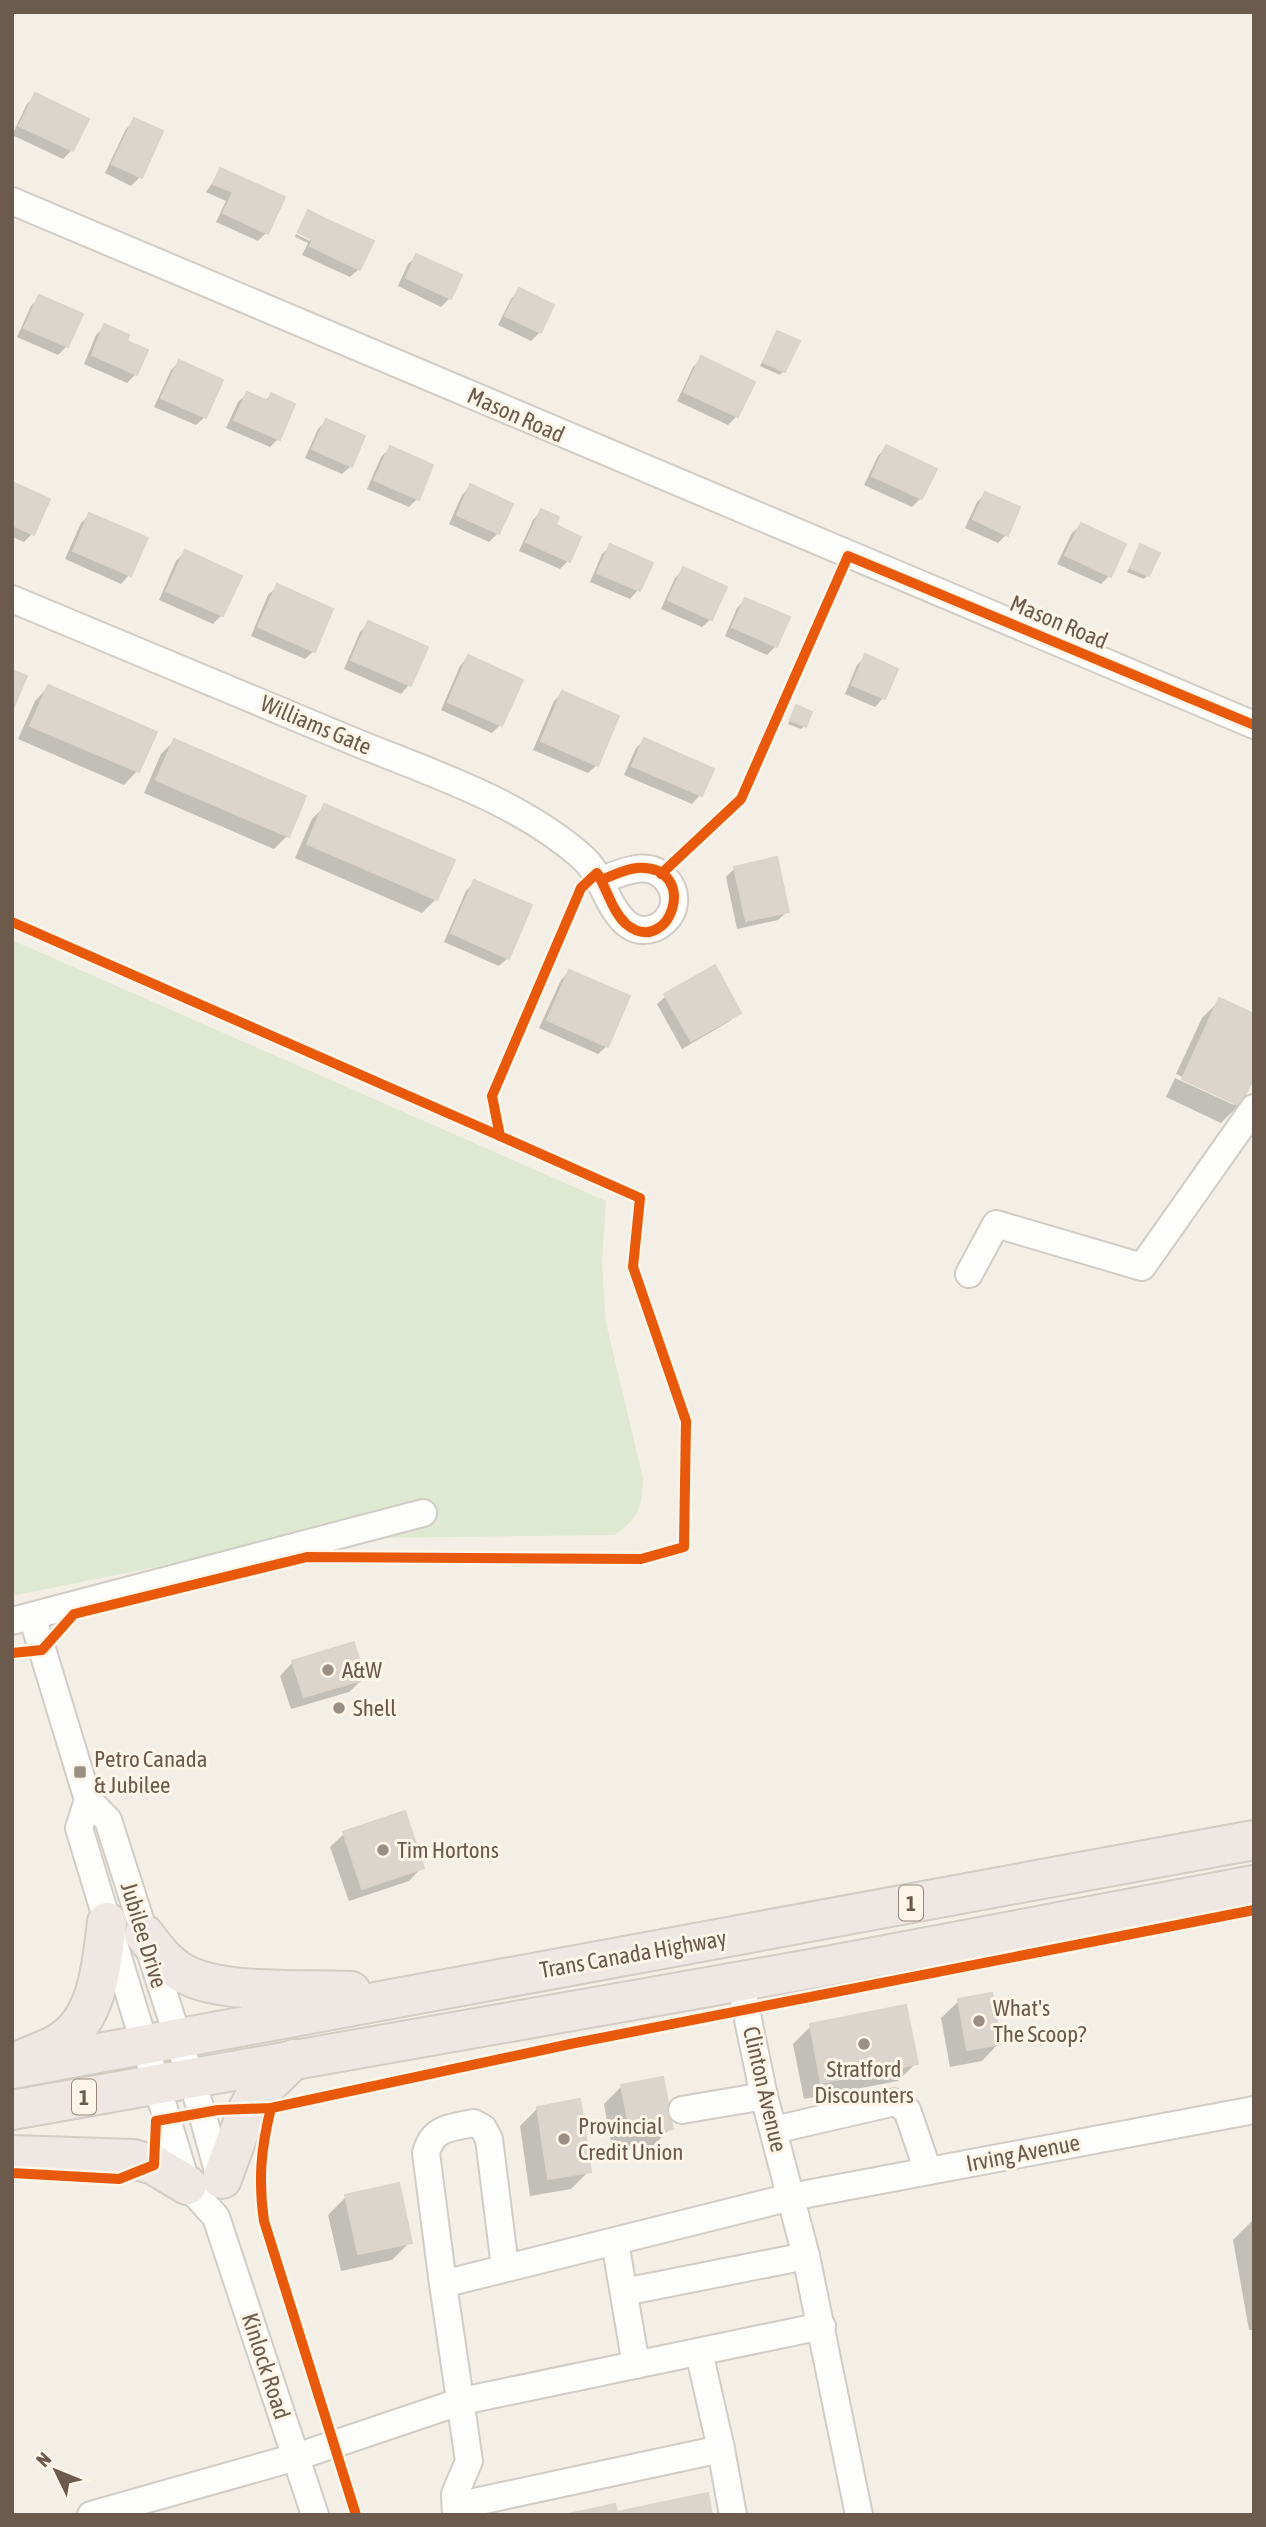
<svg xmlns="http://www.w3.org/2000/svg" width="1266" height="2527" font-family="'Asap Condensed',sans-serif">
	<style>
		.green { fill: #dfe8d3 }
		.shadow { fill: #0003 }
		.building { fill: #dcd5cd; stroke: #dbd4cb; stroke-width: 2 }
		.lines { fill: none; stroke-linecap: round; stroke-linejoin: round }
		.minor-casing { stroke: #d2ccc6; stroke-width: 30 }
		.highway-casing { stroke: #d2ccc5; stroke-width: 42 }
		.minor { stroke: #fdfdfb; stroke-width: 26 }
		.highway { stroke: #eee7e4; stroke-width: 38 }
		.cycleway-casing { stroke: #fcf5e8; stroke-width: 15 }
		.cycleway { stroke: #e8590c; stroke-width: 10 }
		.poi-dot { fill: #9b8e82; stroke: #fcf5e8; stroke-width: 2.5 }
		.labels { text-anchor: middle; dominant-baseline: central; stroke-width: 6; stroke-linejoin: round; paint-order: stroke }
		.shield { fill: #fcf5e8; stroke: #97887b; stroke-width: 2 }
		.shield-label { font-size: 21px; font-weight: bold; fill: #6c5a4c }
		.street-label { font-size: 23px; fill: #6c5a4c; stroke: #fcf5e8 }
		.poi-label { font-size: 23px; fill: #6c5a4c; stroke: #fcf5e8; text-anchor: start }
	</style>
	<rect width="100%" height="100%" fill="#f3efe7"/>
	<path class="green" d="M12 940 606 1201 602 1262 606 1323 643 1478C642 1508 639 1517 615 1535L294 1539 12 1596Z"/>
	<g class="shadow">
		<polygon points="36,95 72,150 63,159 12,135 27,104"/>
		<polygon points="135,120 140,177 131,186 105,173 126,129"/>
		<polygon points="221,170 266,233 258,241 216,222 226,201 206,192"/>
		<polygon points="309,213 359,269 350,277 302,255 308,243 295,237 296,234 310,241 310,237 298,231"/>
		<polygon points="417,256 450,298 441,307 398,286 408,264"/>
		<polygon points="519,290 540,332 531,341 498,325 511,299"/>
		<polygon points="40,297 67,346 58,355 17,337 31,306"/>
		<polygon points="105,326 125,342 136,374 127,383 84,364 96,335"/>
		<polygon points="778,333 784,371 780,375 760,366"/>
		<polygon points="702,358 737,416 728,425 677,401 693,367"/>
		<polygon points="179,362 205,417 196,425 154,407 171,370"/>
		<polygon points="247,394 264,401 271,395 278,439 270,447 226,428 238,402"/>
		<polygon points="326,421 351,466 342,474 305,458 318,429"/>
		<polygon points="886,447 921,498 912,507 864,485 878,456"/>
		<polygon points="390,448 417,499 409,507 367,489 381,457"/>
		<polygon points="12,484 32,534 24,542 12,537"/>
		<polygon points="471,486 498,533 489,542 449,524 462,495"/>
		<polygon points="985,494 1006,535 998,543 965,528 977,502"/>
		<polygon points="541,511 553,526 568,561 560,569 519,551 533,520"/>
		<polygon points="90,515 129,575 121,584 65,559 81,523"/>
		<polygon points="1081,525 1109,576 1101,584 1057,564 1072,533"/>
		<polygon points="611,546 638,590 630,599 590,582 602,554"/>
		<polygon points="1141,546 1148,575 1144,579 1127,572"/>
		<polygon points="185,552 222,615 213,624 159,600 176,561"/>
		<polygon points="684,569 711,619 702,627 661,609 675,578"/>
		<polygon points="277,587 314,651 305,659 251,636 268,595"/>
		<polygon points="745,600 776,646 767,655 725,636 737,608"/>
		<polygon points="369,623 409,685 401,694 344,669 360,632"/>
		<polygon points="866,656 883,698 875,707 845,694 857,665"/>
		<polygon points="468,657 501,724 492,733 441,710 460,666"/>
		<polygon points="48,687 154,733 137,771 124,785 18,739 35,701"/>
		<polygon points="562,693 597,765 588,773 533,750 554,701"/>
		<polygon points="796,707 805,726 801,729 788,724"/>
		<polygon points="644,740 700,795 692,804 624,775 636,748"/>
		<polygon points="174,741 287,836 274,849 144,793 161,754"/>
		<polygon points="325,806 436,899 422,913 295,858 312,819"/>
		<polygon points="735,868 787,912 778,920 737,929 726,877"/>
		<polygon points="475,882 508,958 499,966 444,942 466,891"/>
		<polygon points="569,972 607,1046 598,1054 539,1028 561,980"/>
		<polygon points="666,996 739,1012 730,1021 682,1049 657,1004"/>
		<polygon points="1220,1000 1239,1105 1221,1123 1166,1097 1175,1078 1234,1105 1234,1101 1176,1074 1202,1018"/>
		<polygon points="293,1662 363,1679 349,1692 291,1709 280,1676"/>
		<polygon points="344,1834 422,1867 409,1881 349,1901 330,1847"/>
		<polygon points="959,2001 999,2043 982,2061 950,2067 941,2018"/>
		<polygon points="811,2026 916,2063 898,2081 804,2099 793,2044"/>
		<polygon points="622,2086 671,2128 653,2146 613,2153 604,2104"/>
		<polygon points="538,2108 589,2171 571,2189 530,2196 520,2126"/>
		<polygon points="346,2197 410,2242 392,2260 341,2271 328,2215"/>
		<polygon points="1254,2219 1254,2330 1249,2330 1233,2240"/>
	</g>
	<g class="building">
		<polygon points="35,93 89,119 73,151 19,126"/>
		<polygon points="134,118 163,131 142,178 112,164"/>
		<polygon points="220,168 285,197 268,234 223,213 233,192 213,184"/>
		<polygon points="308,210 323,218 313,240 298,232"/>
		<polygon points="323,218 374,241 360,270 310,246"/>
		<polygon points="416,254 462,275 451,299 406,278"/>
		<polygon points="519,288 554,305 541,333 505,316"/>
		<polygon points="39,295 83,314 68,347 24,328"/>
		<polygon points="104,324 129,335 127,341 148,350 137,375 92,355"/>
		<polygon points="777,331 800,341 785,372 763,362"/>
		<polygon points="701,356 755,382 738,417 684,392"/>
		<polygon points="179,360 223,380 206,418 161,398"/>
		<polygon points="247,392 268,401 271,393 295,404 280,440 234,420"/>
		<polygon points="326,419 365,436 352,467 312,449"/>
		<polygon points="886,445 937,469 922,499 872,476"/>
		<polygon points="390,446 433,465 419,500 374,480"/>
		<polygon points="12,482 50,499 34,535 12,525"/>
		<polygon points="470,484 513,504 499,534 457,515"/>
		<polygon points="985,492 1020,507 1008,536 973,519"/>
		<polygon points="541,509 559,517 556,525 581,537 570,562 526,542"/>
		<polygon points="89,513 148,538 131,576 73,551"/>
		<polygon points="1081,523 1126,544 1111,577 1065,555"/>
		<polygon points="610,544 653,563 640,591 597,573"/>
		<polygon points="1140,544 1160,553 1149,576 1130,568"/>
		<polygon points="185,550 242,576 223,616 166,591"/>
		<polygon points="683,567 727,587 712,620 668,600"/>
		<polygon points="277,584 333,609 315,652 258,627"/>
		<polygon points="745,598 790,617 777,647 732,627"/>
		<polygon points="368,621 428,647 411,686 351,660"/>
		<polygon points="865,654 898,669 885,699 852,685"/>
		<polygon points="468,655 523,680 502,726 448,702"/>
		<polygon points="12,670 27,676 12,711"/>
		<polygon points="48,685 157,732 139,772 30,726"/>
		<polygon points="562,691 619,716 598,766 541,741"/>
		<polygon points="796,705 812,712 806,727 790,720"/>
		<polygon points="644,738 714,769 702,796 632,766"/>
		<polygon points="174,739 306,796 289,837 156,780"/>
		<polygon points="324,804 455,860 437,900 307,844"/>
		<polygon points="777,857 789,912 746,921 734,867"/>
		<polygon points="474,880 532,905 509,959 451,933"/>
		<polygon points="715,965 741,1013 691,1041 664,994"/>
		<polygon points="569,970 630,996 608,1047 547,1020"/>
		<polygon points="1219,998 1254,1014 1254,1077 1240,1106 1182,1079"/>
		<polygon points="354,1642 365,1679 304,1697 292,1661"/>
		<polygon points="405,1811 424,1868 362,1889 343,1832"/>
		<polygon points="992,1993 1001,2044 967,2050 958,1999"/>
		<polygon points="906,2005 918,2064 821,2083 810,2024"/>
		<polygon points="663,2077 673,2129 631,2136 621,2085"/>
		<polygon points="580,2099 591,2172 548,2179 537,2107"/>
		<polygon points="399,2183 412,2243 358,2254 345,2195"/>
		<polygon points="708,2493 712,2515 564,2515 615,2504 617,2512"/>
	</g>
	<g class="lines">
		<g class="minor-casing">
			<g id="minor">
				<polyline points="12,201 1254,725"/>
				<path d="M12 599C125 646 237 693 350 740 428 772 517 800 581 856 602 874 604 899 621 918 648 951 694 909 665 878 647 859 622 873 601 880"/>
				<polyline points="969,1274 996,1224 1142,1267 1254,1108"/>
				<polyline points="32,1616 88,1800 108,1820 202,2113 221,2182"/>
				<polyline points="12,1621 423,1513"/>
				<polyline points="88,1800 79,1828 187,2185 216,2217 315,2515"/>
				<polyline points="740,1981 764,2096 806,2256 859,2515"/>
				<polyline points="682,2110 764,2096"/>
				<polyline points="774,2130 895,2102 907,2110 928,2171"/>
				<polyline points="615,2242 636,2365"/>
				<path d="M443 2284 426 2153C433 2127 450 2128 474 2123L483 2128 489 2139 505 2267"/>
				<polyline points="624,2292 806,2256"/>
				<polyline points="721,2449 733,2515"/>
				<polyline points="456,2506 721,2449 699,2352"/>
				<polyline points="91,2515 296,2457 462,2401 822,2326"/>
				<polyline points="456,2515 455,2494 469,2461 443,2284 791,2197 1254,2110"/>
			</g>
		</g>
		<g class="highway-casing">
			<g id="highway">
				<path d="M144 1934C157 1951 170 1969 191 1977 230 1994 307 1989 351 1991"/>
				<path d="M25 2058C36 2053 50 2049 60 2042 99 2019 102 1961 107 1922"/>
				<polyline points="12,2069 1254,1840"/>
				<polyline points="12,2110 827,1966 1254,1885"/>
				<polyline points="12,2155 133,2159 154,2165 187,2185"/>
				<polyline points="222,2179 247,2111 254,2098 294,2059"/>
			</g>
		</g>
		<use href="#minor" class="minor"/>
		<use href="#highway" class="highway"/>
		<g class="cycleway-casing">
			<g id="cycleway">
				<polyline points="661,874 741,799 848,556 1254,725"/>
				<polyline points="12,922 500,1136"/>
				<path d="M12 1653 42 1650 74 1614 307 1557 641 1559 684 1547 686 1421 633 1267 640 1198 500 1136 492 1096 581 888 597 873C607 889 612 911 626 924 670 960 702 864 637 868 625 869 612 876 601 880"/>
				<path d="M271 2108C261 2148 258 2180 264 2221L356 2515"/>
				<polyline points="12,2173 119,2179 154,2165 156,2121 218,2110 271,2108 575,2043 1254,1910"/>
			</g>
		</g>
		<use href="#cycleway" class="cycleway"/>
	</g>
	<g class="poi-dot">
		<circle cx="328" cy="1670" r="7"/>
		<circle cx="339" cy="1708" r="7"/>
		<rect x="73" y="1765" width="14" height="14" rx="3.5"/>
		<circle cx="383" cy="1850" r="7"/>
		<circle cx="979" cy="2021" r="7"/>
		<circle cx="864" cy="2044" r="7"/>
		<circle cx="564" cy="2139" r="7"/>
	</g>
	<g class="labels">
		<g class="shield">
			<rect x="899" y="1885.5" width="24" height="35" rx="5"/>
			<rect x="72" y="2079.5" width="24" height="35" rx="5"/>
		</g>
		<g class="shield-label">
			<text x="911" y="1903">1</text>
			<text x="84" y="2097">1</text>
		</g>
		<g class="street-label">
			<text transform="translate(516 415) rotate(24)">Mason Road</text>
			<text transform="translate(1059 622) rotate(23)">Mason Road</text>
			<text transform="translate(316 725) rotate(23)">Williams Gate</text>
			<text transform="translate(144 1935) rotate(73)">Jubilee Drive</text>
			<text transform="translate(633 1954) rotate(-10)">Trans Canada Highway</text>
			<text transform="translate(765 2089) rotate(77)">Clinton Avenue</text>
			<text transform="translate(1023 2153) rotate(-11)">Irving Avenue</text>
			<text transform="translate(266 2366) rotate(72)">Kinlock Road</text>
		</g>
		<g class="poi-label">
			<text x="342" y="1670">A&amp;W</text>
			<text x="353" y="1708">Shell</text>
			<text x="94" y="1759">Petro Canada<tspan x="94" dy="26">&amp; Jubilee</tspan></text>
			<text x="397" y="1850">Tim Hortons</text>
			<text x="993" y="2008">What's<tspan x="993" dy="26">The Scoop?</tspan></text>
			<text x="864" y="2069" text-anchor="middle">Stratford<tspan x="864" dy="26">Discounters</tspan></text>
			<text x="578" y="2126">Provincial<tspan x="578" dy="26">Credit Union</tspan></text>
		</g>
	</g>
	<rect width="1266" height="2527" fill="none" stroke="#6c5a4c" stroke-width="28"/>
	<g transform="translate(56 2471) rotate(313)" stroke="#fcf5e8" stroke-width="5" paint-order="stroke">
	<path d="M0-5L12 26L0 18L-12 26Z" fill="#6c5a4c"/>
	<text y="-10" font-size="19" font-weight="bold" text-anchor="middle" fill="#6c5a4c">N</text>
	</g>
</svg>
